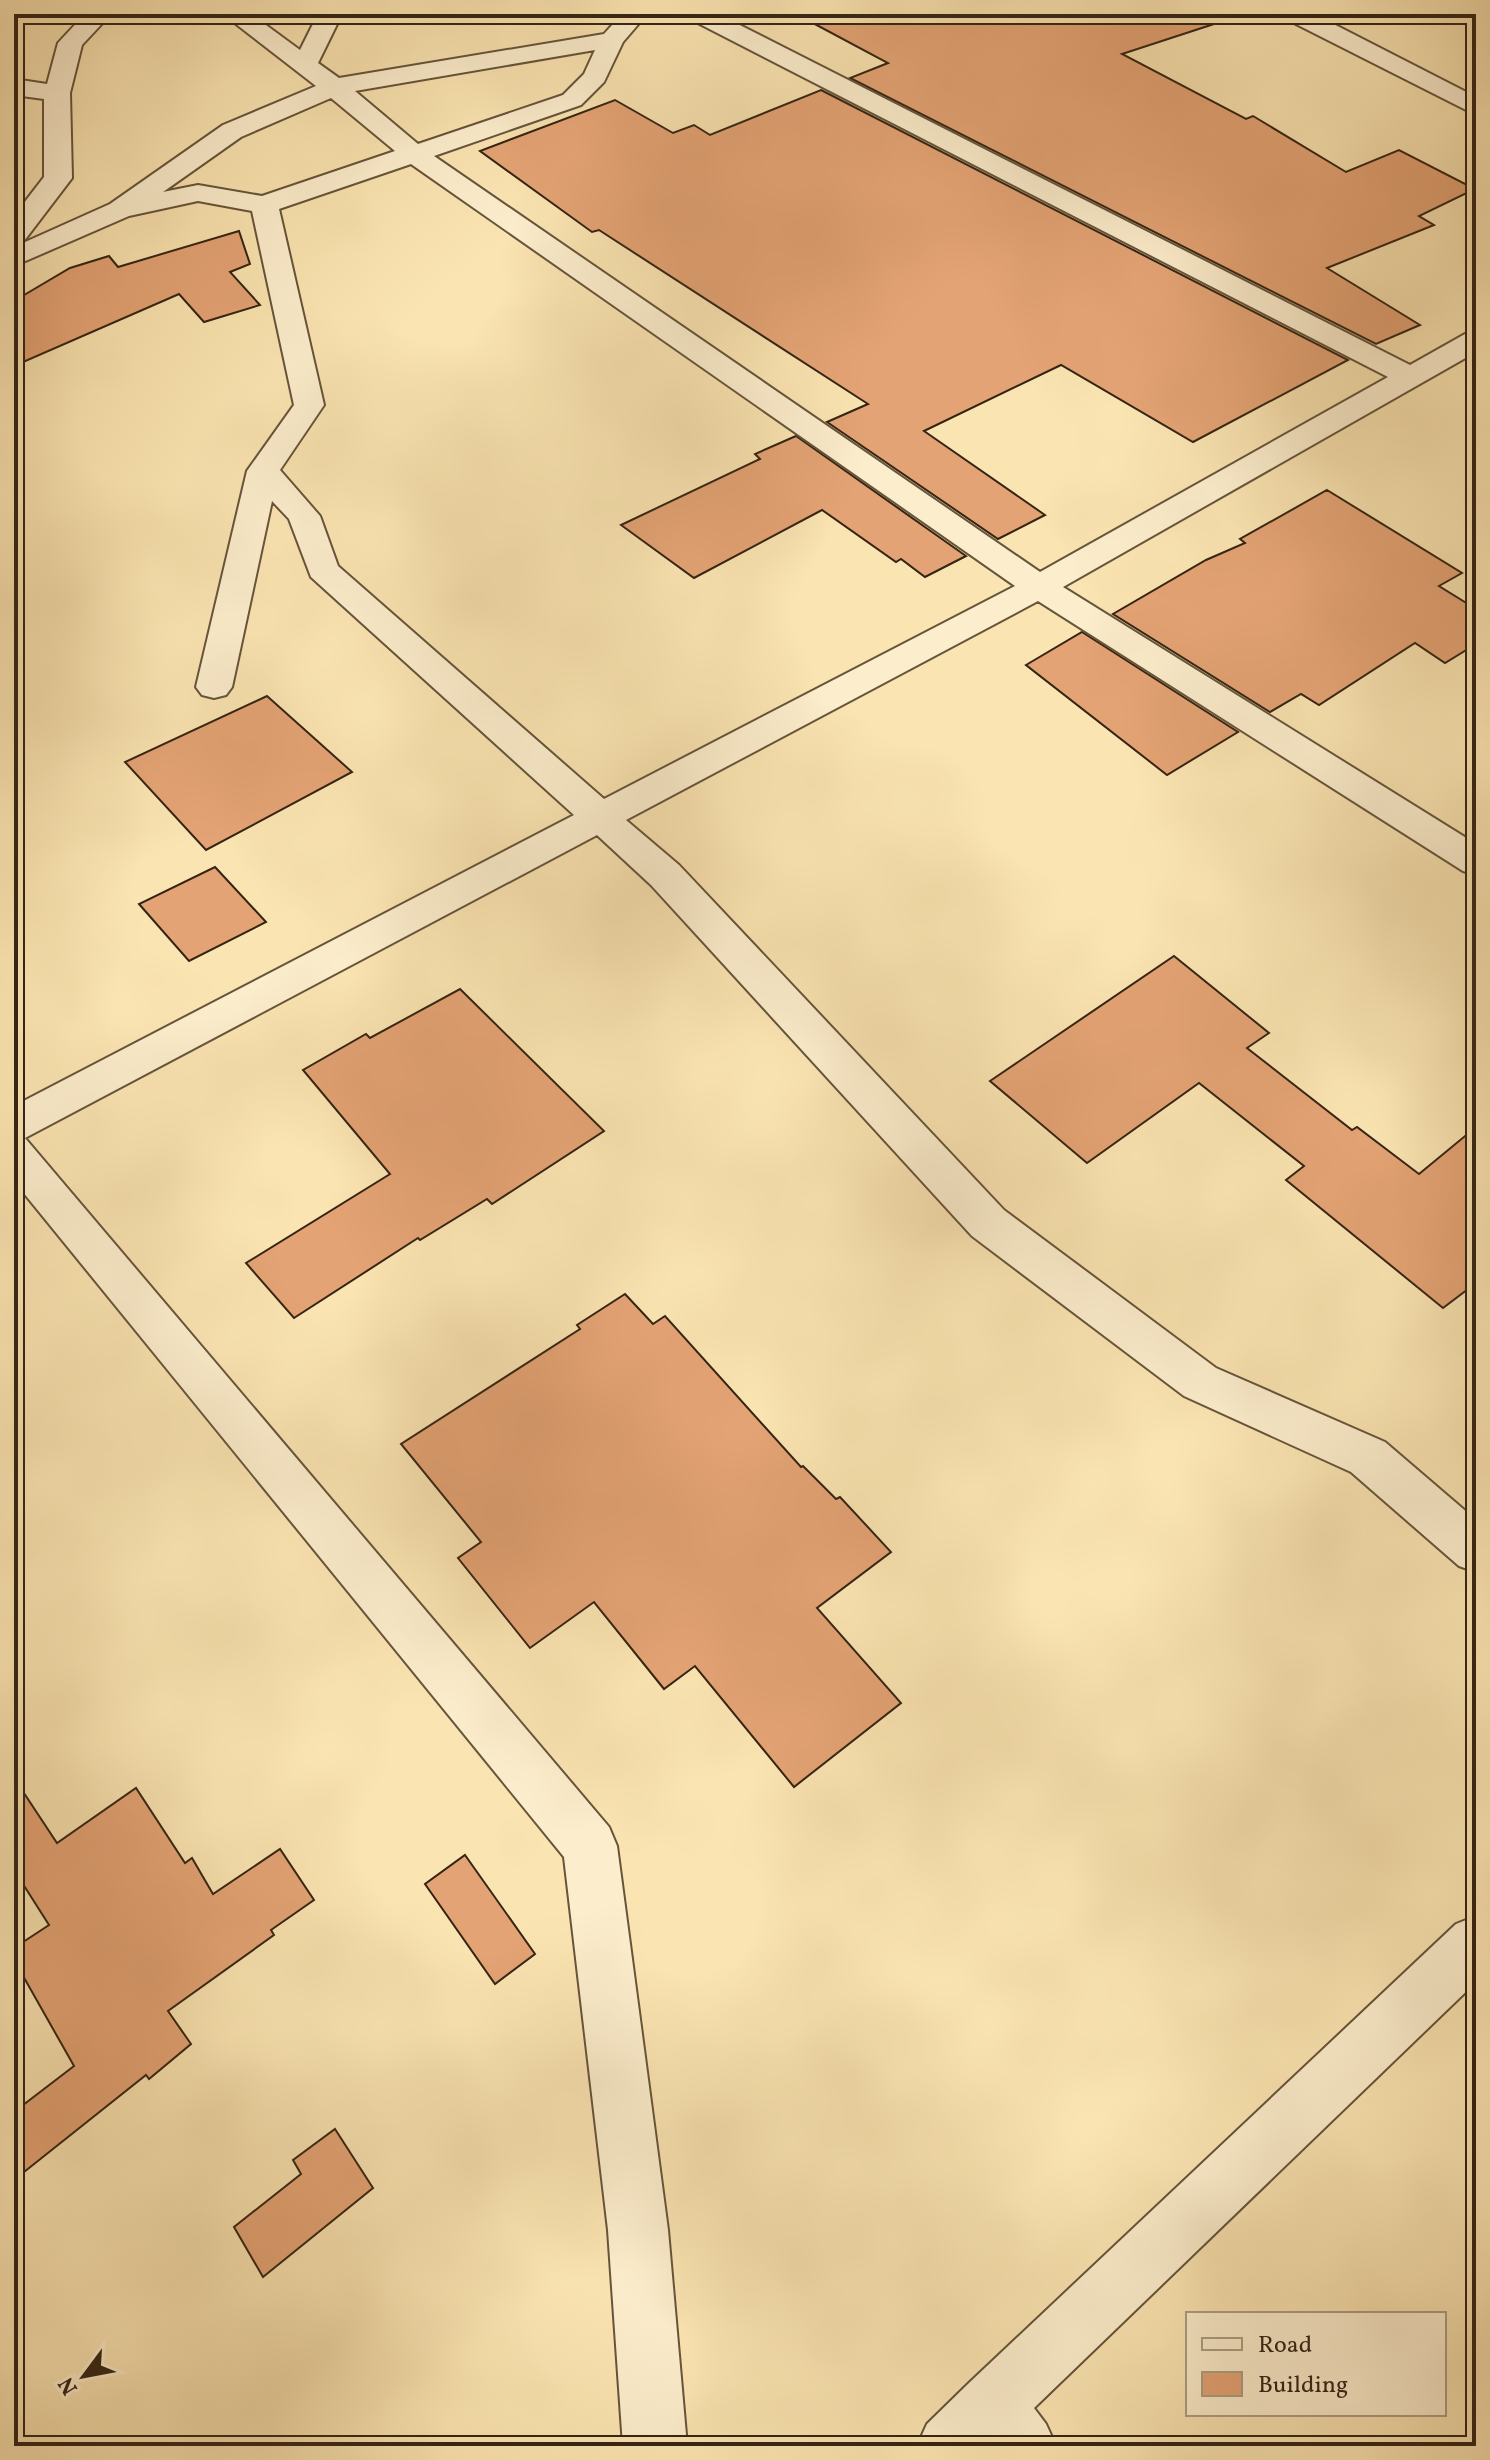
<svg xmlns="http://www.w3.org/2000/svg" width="1490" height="2460" font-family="Vollkorn,serif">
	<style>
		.building { fill: #e4a374; stroke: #342414; stroke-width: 2 }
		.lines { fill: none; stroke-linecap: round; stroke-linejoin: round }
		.minor-casing { stroke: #66543b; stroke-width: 4 }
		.minor { fill: #fcedcc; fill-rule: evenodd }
	</style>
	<rect width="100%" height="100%" fill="#fae4b1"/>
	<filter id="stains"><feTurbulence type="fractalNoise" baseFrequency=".0025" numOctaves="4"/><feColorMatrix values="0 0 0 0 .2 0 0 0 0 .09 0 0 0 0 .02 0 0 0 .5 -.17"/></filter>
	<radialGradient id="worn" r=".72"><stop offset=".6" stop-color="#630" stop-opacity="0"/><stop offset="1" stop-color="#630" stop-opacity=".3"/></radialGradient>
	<g class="building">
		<polygon points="796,14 1213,14 1214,24 1122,54 1246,119 1253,116 1346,172 1399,150 1475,189 1419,216 1434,225 1327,268 1420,325 1376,344 850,78 888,63"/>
		<polygon points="821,90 1348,360 1193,442 1061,365 924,431 1045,515 998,539 827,422 868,404 599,230 592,232 480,151 615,100 673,133 694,125 710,135"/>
		<polygon points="239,231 250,264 230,272 260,305 204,322 179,294 14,366 14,301 70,268 109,256 118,267"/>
		<polygon points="796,436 966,556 925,577 901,559 896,562 822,510 694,578 621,525 760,459 755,454"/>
		<polygon points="1327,490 1462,573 1439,586 1476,609 1476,644 1445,663 1415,643 1319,705 1301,694 1270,712 1113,614 1206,560 1245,543 1240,539"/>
		<polygon points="1082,632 1238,732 1167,775 1026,665"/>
		<polygon points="267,696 352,772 206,850 125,762"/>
		<polygon points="215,867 266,922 189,961 139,904"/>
		<polygon points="1174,956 1269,1033 1247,1048 1352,1130 1357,1127 1419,1174 1476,1127 1476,1283 1443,1308 1286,1180 1304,1166 1199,1083 1087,1163 990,1081"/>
		<polygon points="460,989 604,1131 492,1204 487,1199 420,1240 418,1238 294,1318 246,1263 390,1174 303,1070 366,1034 370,1038"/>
		<polygon points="625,1294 653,1324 665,1316 801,1467 803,1466 836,1499 840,1497 891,1552 817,1608 901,1703 794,1787 695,1666 664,1689 594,1602 530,1648 458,1558 481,1542 401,1444 580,1329 577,1325"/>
		<polygon points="14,1778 57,1843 136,1788 185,1863 192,1858 213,1894 280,1849 314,1900 271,1930 274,1935 168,2011 191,2044 149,2079 146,2075 14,2180 14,2112 74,2066 14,1960 14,1948 49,1925 14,1870"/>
		<polygon points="465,1855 535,1954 495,1984 425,1884"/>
		<polygon points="335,2129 373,2188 263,2277 234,2227 301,2174 293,2160"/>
	</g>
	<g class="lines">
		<g class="minor-casing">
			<g id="minor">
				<polygon points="85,14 111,14 82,45 70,93 72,178 24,241 14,243 14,216 44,177 44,99 14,95 14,79 47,84 58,43"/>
				<path d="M223 14H251L300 50 318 14H342L318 63 339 78 604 34 622 14H647L623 42 604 82 581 105 434 156 1040 572 1388 377 690 19 687 14H718L1410 365 1465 334 1476 331V352L1063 587 1476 844V875L1463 871 1038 601 626 820 679 865 1004 1210 1216 1368 1385 1442 1476 1520V1572L1459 1566 1351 1472 1184 1396 972 1236 651 885 597 835 25 1138 609 1827 617 1846 668 2230 687 2446H623L608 2230 564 1857 14 1181V1106L574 815 311 577 289 519 272 501 232 687 226 695 214 698 202 695 196 687 247 471 294 405 252 211 198 201 129 216 14 266V247L110 204 223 125 316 86ZM595 50 584 74 563 95 418 144 355 91ZM331 98 395 151 262 196 198 185 163 192 241 137ZM411 164 1015 586 604 799 338 566 320 516 280 470 324 405 279 209Z"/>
				<polygon points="1283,14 1314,14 1476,97 1476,115 1286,19"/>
				<polygon points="1476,1916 1476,1982 1034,2408 1046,2424 1056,2446 917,2446 927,2424 969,2383 1456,1924"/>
			</g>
		</g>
		<use href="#minor" class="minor"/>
	</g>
	<rect width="1490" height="2460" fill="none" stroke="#fae4b1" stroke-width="48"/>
	<rect x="16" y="16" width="1458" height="2428" fill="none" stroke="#342414" stroke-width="4"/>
	<rect x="24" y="24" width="1442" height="2412" fill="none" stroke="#342414" stroke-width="2"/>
	<rect x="1186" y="2312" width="260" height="104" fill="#fcedcc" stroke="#ac9d82" stroke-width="2"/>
	<rect x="1202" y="2338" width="40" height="12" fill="#fcedcc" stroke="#ac9d82" stroke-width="2"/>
	<text x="1258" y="2352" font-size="24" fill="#342414">Road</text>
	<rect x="1202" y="2372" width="40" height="24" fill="#e4a374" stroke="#ac9d82" stroke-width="2"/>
	<text x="1258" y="2392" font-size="24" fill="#342414">Building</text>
	<g transform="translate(84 2376) rotate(238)" stroke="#fcedcc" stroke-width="6" paint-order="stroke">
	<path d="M0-6L14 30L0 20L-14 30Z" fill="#342414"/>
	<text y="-12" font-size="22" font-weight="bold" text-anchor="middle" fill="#342414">N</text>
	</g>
	<rect width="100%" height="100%" filter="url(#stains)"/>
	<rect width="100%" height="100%" fill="url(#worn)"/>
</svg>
